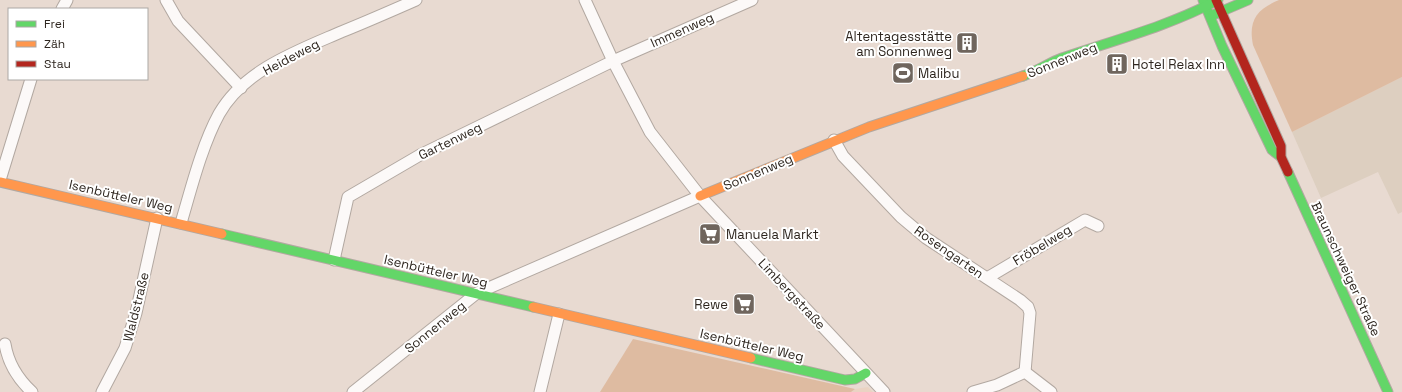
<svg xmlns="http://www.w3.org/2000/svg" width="1402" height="392" font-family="'Space Grotesk',sans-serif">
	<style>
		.commercial { fill: #ddcfc0 }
		.built { fill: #ead3c3 }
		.green { fill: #debba1 }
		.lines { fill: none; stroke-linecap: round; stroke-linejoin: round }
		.street-casing { stroke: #b2a8a1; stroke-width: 13 }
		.fast-casing { stroke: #b2a8a1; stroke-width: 11 }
		.slow-casing { stroke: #b2a8a1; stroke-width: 11 }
		.jam-casing { stroke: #b2a8a1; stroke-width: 11 }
		.street { stroke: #fcf9f8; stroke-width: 11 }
		.fast { stroke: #63d668; stroke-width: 9 }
		.slow { stroke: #ff974d; stroke-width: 9 }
		.jam { stroke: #b3261e; stroke-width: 9 }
		.labels { text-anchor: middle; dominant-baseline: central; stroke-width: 4; stroke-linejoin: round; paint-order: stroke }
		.street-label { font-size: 13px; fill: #2e261f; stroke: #fff }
		.poi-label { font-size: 13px; fill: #2e261f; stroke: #fff; text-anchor: start }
	</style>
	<rect width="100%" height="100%" fill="#e8dad1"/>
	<polygon class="commercial" points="1402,77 1402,212 1398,214 1378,172 1321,198 1292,132"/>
	<polygon class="built" points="868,387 873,392 851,392 855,389"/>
	<g class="green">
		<path d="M1279 0H1402V77L1292 132 1253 45C1248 20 1257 9 1279 0Z"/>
		<polygon points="633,339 855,389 851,392 600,392"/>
	</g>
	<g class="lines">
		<g class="street-casing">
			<g id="street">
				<polyline points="166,0 178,21 241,88"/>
				<polyline points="585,0 613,61 650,132 700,196 884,392"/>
				<polyline points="62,9 67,0"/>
				<polyline points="834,140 843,156 901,217 926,238 1020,300 1028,307 1030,313 1025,372"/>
				<polyline points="0,180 31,79"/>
				<path d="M181 223C191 189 202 145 219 114 244 70 297 51 341 32 366 22 391 11 416 0"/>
				<polyline points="334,260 348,197 420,155 613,61 752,0"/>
				<polyline points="987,278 1085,220 1098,226"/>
				<path d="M5 344C8 363 18 379 32 392"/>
				<polyline points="102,392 125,348 136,313 157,218"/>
				<polyline points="353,392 477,293 700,196"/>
				<polyline points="540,392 559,314"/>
				<polyline points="973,392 997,385 1025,372 1051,392"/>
			</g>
		</g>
		<g class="fast-casing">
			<g id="fast">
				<polyline points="1203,0 1222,46 1272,150 1281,157"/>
				<polyline points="1213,15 1248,0"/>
				<path d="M1023 76C1037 71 1049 63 1062 58 1115 40 1169 26 1218 0"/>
				<polyline points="1288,172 1388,392"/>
				<polyline points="222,234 533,307"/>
				<polyline points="751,358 845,380 855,379 866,373"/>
			</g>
		</g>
		<g class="slow-casing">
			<g id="slow">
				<polyline points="0,182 222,234"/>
				<polyline points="700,196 869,127 1023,76"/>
				<polyline points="533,307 751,358"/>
			</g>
		</g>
		<g class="jam-casing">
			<polyline id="jam" points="1216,0 1281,146 1281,157 1288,172"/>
		</g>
		<use href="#street" class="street"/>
		<use href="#fast" class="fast"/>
		<use href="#slow" class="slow"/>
		<use href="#jam" class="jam"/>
	</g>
	<defs>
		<g id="building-square" transform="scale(1.15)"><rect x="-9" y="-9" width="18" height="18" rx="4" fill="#6f655d" stroke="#fff"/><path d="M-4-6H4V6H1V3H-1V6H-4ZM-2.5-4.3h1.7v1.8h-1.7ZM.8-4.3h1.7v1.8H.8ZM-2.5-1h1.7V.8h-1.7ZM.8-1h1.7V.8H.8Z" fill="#fff"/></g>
		<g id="stadium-square" transform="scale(1.15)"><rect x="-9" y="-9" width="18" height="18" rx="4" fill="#6f655d" stroke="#fff"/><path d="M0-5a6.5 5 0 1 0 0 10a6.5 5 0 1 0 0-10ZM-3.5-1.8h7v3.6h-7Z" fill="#fff"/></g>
		<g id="supermarket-square" transform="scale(1.15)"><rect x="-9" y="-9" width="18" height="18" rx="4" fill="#6f655d" stroke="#fff"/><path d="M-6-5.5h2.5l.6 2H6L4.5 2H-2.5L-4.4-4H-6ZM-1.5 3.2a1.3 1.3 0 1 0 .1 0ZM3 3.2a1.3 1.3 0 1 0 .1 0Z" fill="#fff"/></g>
	</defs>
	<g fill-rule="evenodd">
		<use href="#building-square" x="967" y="43"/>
		<use href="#building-square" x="1117" y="64"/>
		<use href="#stadium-square" x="903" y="73"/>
		<use href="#supermarket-square" x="710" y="234"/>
		<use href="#supermarket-square" x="744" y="304"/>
	</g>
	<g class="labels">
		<g class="street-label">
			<text transform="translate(682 30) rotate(-24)">Immenweg</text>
			<text transform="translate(291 57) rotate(-28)">Heideweg</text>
			<text transform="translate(1062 60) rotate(-22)">Sonnenweg</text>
			<text transform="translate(450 141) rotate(-26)">Gartenweg</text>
			<text transform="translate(758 172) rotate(-23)">Sonnenweg</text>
			<text transform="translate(121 196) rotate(13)">Isenbütteler Weg</text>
			<text transform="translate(1042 245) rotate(-31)">Fröbelweg</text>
			<text transform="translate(949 252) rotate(35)">Rosengarten</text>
			<text transform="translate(1346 269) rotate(65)">Braunschweiger Straße</text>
			<text transform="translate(436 271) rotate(13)">Isenbütteler Weg</text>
			<text transform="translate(792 294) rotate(47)">Limbergstraße</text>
			<text transform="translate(136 307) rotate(-76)">Waldstraße</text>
			<text transform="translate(435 327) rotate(-39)">Sonnenweg</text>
			<text transform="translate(752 345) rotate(13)">Isenbütteler Weg</text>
		</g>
		<g class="poi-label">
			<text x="952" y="36" text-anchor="end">Altentagesstätte<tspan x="952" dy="15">am Sonnenweg</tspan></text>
			<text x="1132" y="64">Hotel Relax Inn</text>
			<text x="918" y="73">Malibu</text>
			<text x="726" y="234">Manuela Markt</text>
			<text x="728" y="304" text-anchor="end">Rewe</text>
		</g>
	</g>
	<rect x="8" y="8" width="140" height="72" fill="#ffffff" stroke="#aba8a5"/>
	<rect x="16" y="21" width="20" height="6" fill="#63d668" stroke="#aba8a5"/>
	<text x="44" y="28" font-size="12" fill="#2e261f">Frei</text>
	<rect x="16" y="41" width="20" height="6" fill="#ff974d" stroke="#aba8a5"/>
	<text x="44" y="48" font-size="12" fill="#2e261f">Zäh</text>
	<rect x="16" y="61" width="20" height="6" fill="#b3261e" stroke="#aba8a5"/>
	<text x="44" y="68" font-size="12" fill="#2e261f">Stau</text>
</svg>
